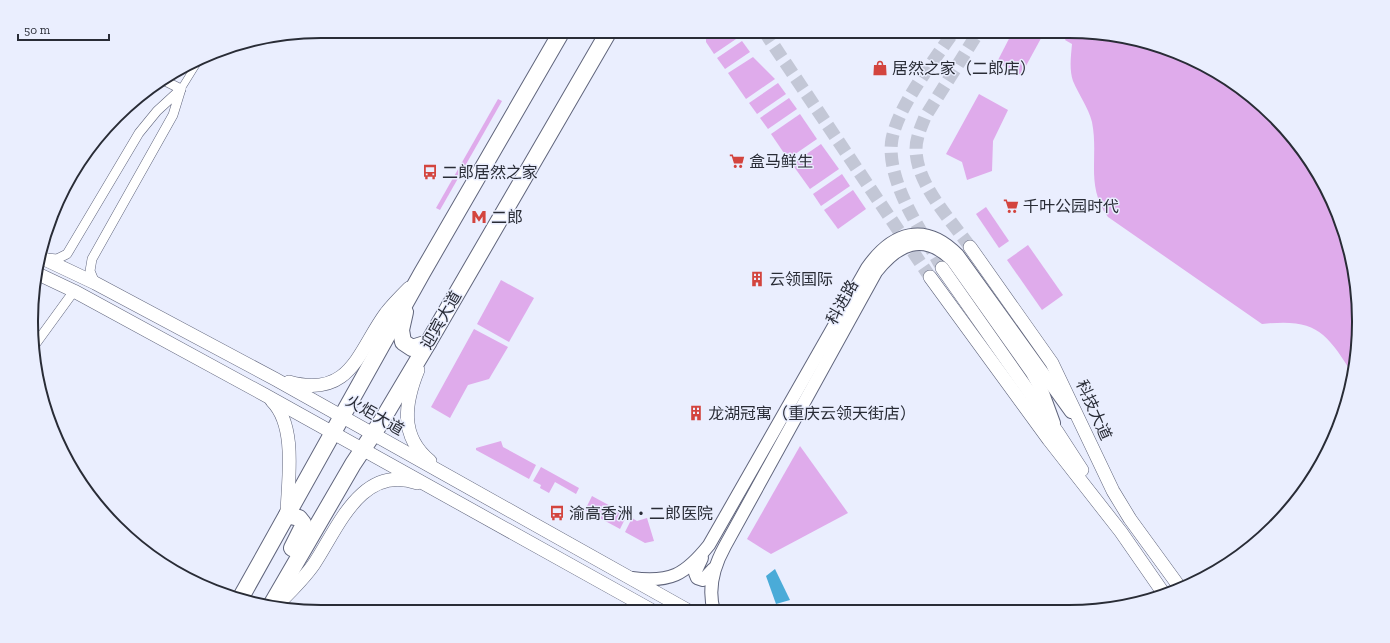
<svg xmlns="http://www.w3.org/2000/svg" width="1390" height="643" font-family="'Zilla Slab','Noto Sans SC',serif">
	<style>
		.green { fill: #dfabeb }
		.water { fill: #4aabd8 }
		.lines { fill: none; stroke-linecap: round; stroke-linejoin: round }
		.secondary-tunnel { stroke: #c3c7d6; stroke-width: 13; stroke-dasharray: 13 6; stroke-linecap: butt }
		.pedestrian-casing { stroke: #60657c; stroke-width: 8 }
		.minor-casing { stroke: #60657c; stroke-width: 10 }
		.tertiary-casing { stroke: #60657c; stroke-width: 14 }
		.secondary-casing { stroke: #60657c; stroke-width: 14 }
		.trunk-casing { stroke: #60657c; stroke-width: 18 }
		.pedestrian { stroke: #fff; stroke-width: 7 }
		.minor { stroke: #fff; stroke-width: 9 }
		.tertiary { stroke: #fff; stroke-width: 12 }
		.secondary { stroke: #fff; stroke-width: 13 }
		.trunk { stroke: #fff; stroke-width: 16 }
		.labels { text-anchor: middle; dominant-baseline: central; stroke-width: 3; stroke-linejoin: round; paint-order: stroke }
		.poi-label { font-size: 16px; fill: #292c36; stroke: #eaeefe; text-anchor: start }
		.street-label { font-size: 16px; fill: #292c36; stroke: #eaeefe }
		.rim { fill: none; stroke: #292c36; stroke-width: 2 }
	</style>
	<rect width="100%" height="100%" fill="#eaeefe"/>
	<g class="green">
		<polygon points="706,31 735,31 739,37 714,54 706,42"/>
		<polygon points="1013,31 1045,31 1021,75 997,62"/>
		<path d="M1070 31C1107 35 1144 39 1179 53 1266 88 1335 173 1353 264 1361 302 1357 339 1354 376 1326 332 1317 318 1262 324L1108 217C1085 185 1099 158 1092 122 1088 107 1079 95 1073 81 1069 69 1071 56 1072 44L1065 40Z"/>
		<polygon points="742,41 750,52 725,69 717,58"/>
		<polygon points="753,57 775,79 746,99 728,73"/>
		<polygon points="778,83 786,94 757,114 749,103"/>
		<polygon points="979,94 1008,110 993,141 992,171 967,180 962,162 946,154"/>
		<polygon points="789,98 797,109 768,129 760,118"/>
		<polygon points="498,99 502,101 440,210 436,208"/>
		<polygon points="800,114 817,139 788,159 771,134"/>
		<polygon points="821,144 839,169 810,189 792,164"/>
		<polygon points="842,174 850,186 821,206 813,194"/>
		<polygon points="853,190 866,209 838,229 824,210"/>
		<polygon points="986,207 1009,241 999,248 976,214"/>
		<polygon points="1028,245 1063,295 1042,310 1007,260"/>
		<polygon points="501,280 534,298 509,342 477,324"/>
		<polygon points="474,329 508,347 489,379 468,385 450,418 431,407"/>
		<polygon points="501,441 503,447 536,465 529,479 476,450 476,448"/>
		<polygon points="800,446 848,513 771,554 747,539"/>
		<polygon points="541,467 579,488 576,494 555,482 549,493 540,488 541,485 533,481"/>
		<polygon points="592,496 627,515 620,529 585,510"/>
		<polygon points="632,518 637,521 647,518 654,541 645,543 625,532"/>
	</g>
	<polygon class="water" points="775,569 790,600 776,604 766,576"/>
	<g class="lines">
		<g class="secondary-tunnel">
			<polyline points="764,31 930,277"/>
			<path d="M970 247C951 220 916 184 916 149 916 138 921 127 925 117L979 31"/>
			<path d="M942 268C928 242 910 216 900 190 894 174 889 156 892 139 899 104 934 61 954 31"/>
		</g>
		<g class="pedestrian-casing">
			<polyline id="pedestrian" points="181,89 199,60"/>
		</g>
		<g class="minor-casing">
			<g id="minor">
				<polyline points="163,80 181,89"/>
				<polyline points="47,258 57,259 67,254 139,133 157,111 181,89 173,115 92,259 90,271 95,283"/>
				<polyline points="34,346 74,291"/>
			</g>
		</g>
		<g class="tertiary-casing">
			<g id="tertiary">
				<polyline points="702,558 695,573 697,578 703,580 713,569"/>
				<path d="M632 578C670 583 685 575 709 545L867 268C892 232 925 221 958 255L1071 412"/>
				<path d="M714 611C707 588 714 566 725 546L876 272C898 244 923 232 952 260L1032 373 1043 393 1054 423"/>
			</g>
		</g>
		<g class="secondary-casing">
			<g id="secondary">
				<polyline points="970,247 1052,363 1113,491 1130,519 1181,589"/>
				<polyline points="40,257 95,283 275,379 689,611"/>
				<polyline points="942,268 1058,433 1082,470"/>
				<polyline points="36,273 74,291 265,395 653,611"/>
				<polyline points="930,277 1049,440 1121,532 1164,594"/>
				<path d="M418 370C405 402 399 436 430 461"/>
				<path d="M289 382C351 399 358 351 386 313 393 304 401 296 409 288"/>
				<path d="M272 401C297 426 288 480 287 513"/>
				<path d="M275 607C288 594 303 580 314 564 337 530 361 463 417 483"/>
			</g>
		</g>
		<g class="trunk-casing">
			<g id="trunk">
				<polyline points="405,312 401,330 403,342 412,348 428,343"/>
				<polyline points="287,515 299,518 303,523 302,528 292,548"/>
				<polyline points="240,599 422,273 562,31"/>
				<polyline points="270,607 353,464 381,422 428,343 609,31"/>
			</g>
		</g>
		<use href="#pedestrian" class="pedestrian"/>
		<use href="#minor" class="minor"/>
		<use href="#tertiary" class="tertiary"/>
		<use href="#secondary" class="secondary"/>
		<use href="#trunk" class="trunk"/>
	</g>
	<defs>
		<g id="shop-bare" transform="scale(1.2)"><path d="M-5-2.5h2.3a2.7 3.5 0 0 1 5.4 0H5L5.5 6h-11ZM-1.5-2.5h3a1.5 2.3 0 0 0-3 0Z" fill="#d3443e" stroke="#eaeefe" stroke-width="2.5" paint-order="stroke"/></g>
		<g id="supermarket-bare" transform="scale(1.2)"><path d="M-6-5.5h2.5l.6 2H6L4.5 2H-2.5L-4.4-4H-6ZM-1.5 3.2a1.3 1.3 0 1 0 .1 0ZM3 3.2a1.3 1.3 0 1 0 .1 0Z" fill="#d3443e" stroke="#eaeefe" stroke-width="2.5" paint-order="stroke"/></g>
		<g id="bus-bare" transform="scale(1.2)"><path d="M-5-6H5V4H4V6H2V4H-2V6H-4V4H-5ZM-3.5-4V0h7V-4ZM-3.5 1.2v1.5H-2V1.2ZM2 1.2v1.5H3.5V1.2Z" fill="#d3443e" stroke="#eaeefe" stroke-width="2.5" paint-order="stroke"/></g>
		<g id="metro-bare" transform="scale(1.2)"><path d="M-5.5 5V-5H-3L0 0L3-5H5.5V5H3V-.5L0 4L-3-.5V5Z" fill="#d3443e" stroke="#eaeefe" stroke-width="2.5" paint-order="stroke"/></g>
		<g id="building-bare" transform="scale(1.2)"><path d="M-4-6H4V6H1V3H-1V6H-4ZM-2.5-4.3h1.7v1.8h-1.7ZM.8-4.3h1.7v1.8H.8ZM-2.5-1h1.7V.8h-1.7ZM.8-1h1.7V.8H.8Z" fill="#d3443e" stroke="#eaeefe" stroke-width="2.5" paint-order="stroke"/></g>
	</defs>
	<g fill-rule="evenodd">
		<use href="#shop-bare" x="880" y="68"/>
		<use href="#supermarket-bare" x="737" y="161"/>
		<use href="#bus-bare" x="430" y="172"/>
		<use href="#supermarket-bare" x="1011" y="206"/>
		<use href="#metro-bare" x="479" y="217"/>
		<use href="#building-bare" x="757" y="279"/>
		<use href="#building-bare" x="696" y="413"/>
		<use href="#bus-bare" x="557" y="513"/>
	</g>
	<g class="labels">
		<g class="poi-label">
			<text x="892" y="68">居然之家（二郎店）</text>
			<text x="749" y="161">盒马鲜生</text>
			<text x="442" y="172">二郎居然之家</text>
			<text x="1023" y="206">千叶公园时代</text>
			<text x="491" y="217">二郎</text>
			<text x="769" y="279">云领国际</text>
			<text x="708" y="413">龙湖冠寓（重庆云领天街店）</text>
			<text x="569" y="513">渝高香洲‧二郎医院</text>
		</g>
		<g class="street-label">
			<text transform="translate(842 302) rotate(-61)">科进路</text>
			<text transform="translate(441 320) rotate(-60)">迎宾大道</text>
			<text transform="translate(1094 410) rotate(66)">科技大道</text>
			<text transform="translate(375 415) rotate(30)">火炬大道</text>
		</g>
	</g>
	<path d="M0 0H1390V643H0ZM321 38H1069A283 283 0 0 1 1352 321V322A283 283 0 0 1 1069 605H321A283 283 0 0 1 38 322V321A283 283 0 0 1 321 38Z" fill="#eaeefe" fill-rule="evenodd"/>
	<path class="rim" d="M321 38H1069A283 283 0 0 1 1352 321V322A283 283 0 0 1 1069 605H321A283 283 0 0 1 38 322V321A283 283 0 0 1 321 38Z"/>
	<path d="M18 34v6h91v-6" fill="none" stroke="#292c36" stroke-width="2"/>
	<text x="24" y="34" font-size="12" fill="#292c36" stroke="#eaeefe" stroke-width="3" paint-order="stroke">50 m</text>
</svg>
